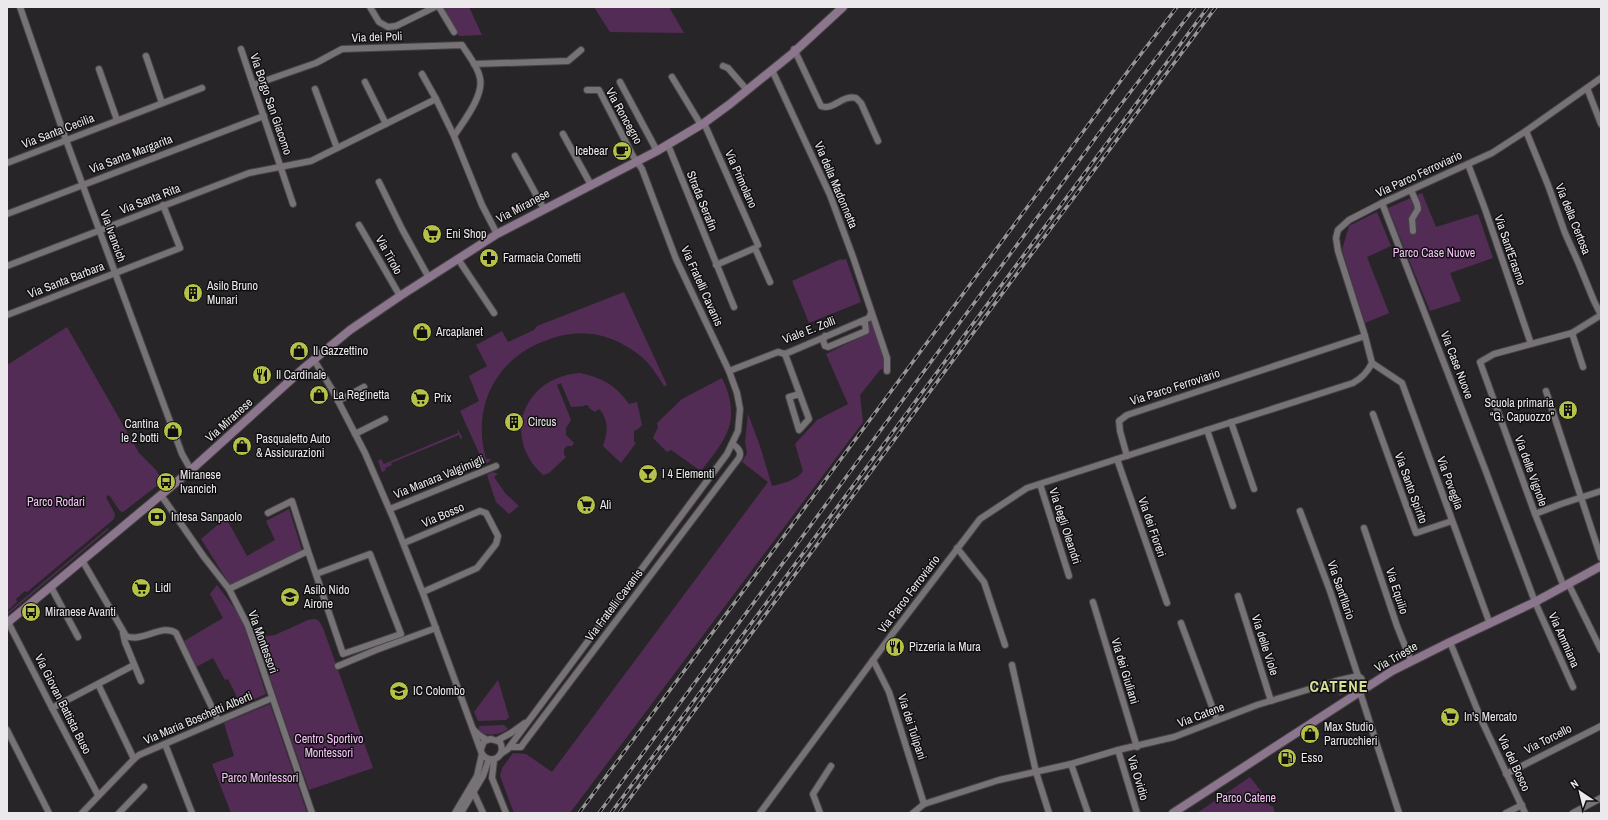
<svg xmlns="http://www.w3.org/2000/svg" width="1608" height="820" font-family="'Archivo Narrow',sans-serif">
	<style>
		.green { fill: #532c56 }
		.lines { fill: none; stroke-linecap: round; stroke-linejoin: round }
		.street-casing { stroke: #454345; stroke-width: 8 }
		.secondary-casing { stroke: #454345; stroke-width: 10 }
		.street { stroke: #767276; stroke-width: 6 }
		.secondary { stroke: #8c768d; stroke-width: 8 }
		.rail-casing { stroke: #979597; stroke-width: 3.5 }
		.rail { stroke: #100f10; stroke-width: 2; stroke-dasharray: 6; stroke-linecap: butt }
		.labels { text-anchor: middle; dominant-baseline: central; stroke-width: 3; stroke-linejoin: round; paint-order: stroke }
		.street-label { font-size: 12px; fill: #ebe9eb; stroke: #100f10 }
		.poi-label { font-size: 12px; fill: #ebe9eb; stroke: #100f10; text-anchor: start }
		.park-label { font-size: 12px; fill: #f6c1f9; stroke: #100f10 }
		.district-label { font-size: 16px; font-weight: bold; letter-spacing: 1px; fill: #d7e093; stroke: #100f10 }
	</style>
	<rect width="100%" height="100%" fill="#282528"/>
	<g class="green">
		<polygon points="443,7 469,7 482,35 459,36 443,10"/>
		<polygon points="594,7 669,7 684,33 610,32"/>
		<polygon points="1422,193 1436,227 1478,214 1493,258 1450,273 1461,301 1430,311 1388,208"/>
		<polygon points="1377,212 1391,246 1367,257 1389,313 1365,323 1342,250 1349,226"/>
		<polygon points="841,259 842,260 846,259 861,302 809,323 792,281"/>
		<path d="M624 292 667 385 664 386C659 378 654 370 648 363 635 349 611 336 592 334 578 332 563 334 550 339 497 356 471 406 486 459H491L489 462 484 464 460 411 479 401 469 376 487 366 476 345 502 331 508 342 534 330 537 326Z"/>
		<path d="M869 322H872L883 352 885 368 880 370 860 395 863 422 570 813H514L500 776 502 768 513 753 526 754 552 772 768 482 742 462 747 453 745 442 748 414 760 446 772 486C783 483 796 481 803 471L795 444 817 420 848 404 826 354 869 333 868 325Z"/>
		<polygon points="67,327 139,453 156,470 163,481 123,512 120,511 109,495 106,497 115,514 114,519 27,592 25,591 16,599 17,602 7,611 7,365"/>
		<path d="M580 373C601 377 617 386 629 404L637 402 642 425 638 429 634 431V442L636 443 621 463 603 446C608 432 609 420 599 409L595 412 589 408V406L585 405 584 406 571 407 561 383 557 385 571 420 566 428V435L574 443 572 446H567L564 449V455L566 457 549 473 543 475C501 437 523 377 580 373Z"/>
		<path d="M722 378C742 420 727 438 701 471L671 450 667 452 653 438 658 427 657 423 682 399Z"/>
		<polygon points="457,428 462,437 461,440 459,435 391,463 392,465 385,468 386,470 382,472 378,461 381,459 384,464 458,433"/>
		<polygon points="493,472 498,474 494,477 505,493 519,506 509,514 496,502 487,475"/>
		<polygon points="289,509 302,550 230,585 201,539 226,518 247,556 275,540 266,521"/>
		<polygon points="108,528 109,529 7,615 7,613"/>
		<polygon points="217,585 238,613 244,626 266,694 241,705 228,679 225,680 213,658 196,667 184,641 223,618 210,594"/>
		<polygon points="315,619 319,621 323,628 373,768 309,790 256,638 275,635 308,620"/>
		<polygon points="1348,679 1358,679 1360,685 1339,696 1335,683 1340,682 1339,688 1347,685"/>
		<polygon points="498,680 509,717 506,720 478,721 474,712"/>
		<polygon points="270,704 307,813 231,813 212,764 234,756 224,723"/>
		<path d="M504 725 508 729C500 735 488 737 479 731V726Z"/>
		<polygon points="1250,777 1267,799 1270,806 1273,806 1275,813 1197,813"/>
	</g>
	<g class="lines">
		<g class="street-casing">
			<g id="street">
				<polyline points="20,7 66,140 182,454 191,470"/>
				<polyline points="370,7 379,22 388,27 396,26 435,7"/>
				<polyline points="439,7 454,32"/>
				<polyline points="241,49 293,204"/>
				<path d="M794 49 821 106C833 111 843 94 856 98L861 103 878 141"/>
				<polyline points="146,56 162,103"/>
				<polyline points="474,64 568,61 581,50"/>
				<polyline points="723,66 728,68 747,90"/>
				<polyline points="99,69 117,120"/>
				<polyline points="772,70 830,195 853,257 883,346 887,358 887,371"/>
				<polyline points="672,77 701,125"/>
				<polyline points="365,82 386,124"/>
				<polyline points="620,82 657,151"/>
				<path d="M253 85 316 63 342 49 462 45C468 55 478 66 480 78 484 96 463 122 454 136L482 205 497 234"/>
				<polyline points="1587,88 1601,124"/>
				<polyline points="315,89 337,148"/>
				<polyline points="436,99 454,136"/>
				<polyline points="704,123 758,245"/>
				<polyline points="1526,131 1548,185 1565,233 1578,262 1594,301 1601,315"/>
				<polyline points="563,134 591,185"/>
				<polyline points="668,145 734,307"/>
				<polyline points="515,156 544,209"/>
				<polyline points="7,163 202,88"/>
				<polyline points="1468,164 1485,209 1531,344"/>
				<polyline points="379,182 402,229 429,278"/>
				<polyline points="1411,190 1417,204 1418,209 1412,219 1413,231"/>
				<polyline points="1382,203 1485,469 1535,602 1573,687"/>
				<polyline points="7,214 264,116"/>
				<polyline points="359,225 400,296"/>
				<polyline points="458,259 494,313"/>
				<polyline points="716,265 755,248 770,282"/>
				<polyline points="7,266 249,173 311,161 436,99 422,74"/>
				<polyline points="7,315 180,248 163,205"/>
				<polyline points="1572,333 1583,367"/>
				<polyline points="825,336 823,340 825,346 828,347 866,331 865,323 860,322"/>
				<polyline points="785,354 809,419 799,430 789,397 800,394"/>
				<path d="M314 360 333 391 365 453 394 520 424 596 482 754C491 766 507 756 500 742L491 739 484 741 481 749"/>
				<polyline points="1372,363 1402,383 1490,624"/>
				<polyline points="729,371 778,352 785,354 869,318 871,313"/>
				<polyline points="1546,391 1601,558"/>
				<polyline points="338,401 364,387"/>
				<polyline points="1373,414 1416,533 1452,521"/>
				<polyline points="1231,422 1254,489"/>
				<polyline points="1207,430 1233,506"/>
				<polyline points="355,434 385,419"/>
				<polyline points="1127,456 1120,431 1119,421 1127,415 1365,336"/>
				<polyline points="1117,459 1167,603"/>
				<polyline points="1040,484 1069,576"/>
				<polyline points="161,495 204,557 229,589 248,626 312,813"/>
				<polyline points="390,509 496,466"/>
				<polyline points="1300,511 1330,591 1358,676 1361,678 1366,689"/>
				<polyline points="1535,514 1561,504 1601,491"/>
				<polyline points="1364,528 1397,626 1411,661"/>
				<polyline points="404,543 480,511 486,513 498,536 496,544 477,568 423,592"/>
				<polyline points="957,548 984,582 1005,645"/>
				<polyline points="308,551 343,654 401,634 370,554 316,574"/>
				<path d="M82 560 126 636C141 643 163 623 176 633L218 720"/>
				<polyline points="1569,585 1601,650"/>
				<polyline points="51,587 78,637"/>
				<polyline points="1564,587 1535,514 1480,362 1494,354 1572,333 1601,315"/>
				<polyline points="229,589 308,551 292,501 268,513"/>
				<polyline points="1238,596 1271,701"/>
				<polyline points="1093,602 1137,747"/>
				<polyline points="8,622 52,708 98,795"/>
				<polyline points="1181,623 1217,720"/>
				<polyline points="123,633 125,642 141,681"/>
				<polyline points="1450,642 1481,719 1525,813"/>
				<polyline points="873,660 889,692 924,804"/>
				<polyline points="1012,665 1036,772 1049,813"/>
				<polyline points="338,666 376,650 436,628"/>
				<polyline points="98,684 134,759"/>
				<polyline points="1360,692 1399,813"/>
				<polyline points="52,708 134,665"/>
				<polyline points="473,729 479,735 487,740"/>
				<polyline points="7,730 49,813"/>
				<polyline points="498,740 511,733 525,723"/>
				<polyline points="165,744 192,813"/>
				<path d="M510 747H521L523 744 739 458C742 452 738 448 733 444"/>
				<polyline points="1118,750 1137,813"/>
				<polyline points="502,753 508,749 513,742 727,454 738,431 740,409 737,393 729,371 676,259 642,169 633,156 599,90 587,90"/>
				<polyline points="494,760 492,778 506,813"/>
				<polyline points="1071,764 1088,813"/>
				<polyline points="1506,774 1601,726"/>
				<polyline points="473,791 483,813"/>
				<polyline points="82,813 134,759 139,755 272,698"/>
				<polyline points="119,813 144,787"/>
				<polyline points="455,813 477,776 482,754"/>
				<polyline points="461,813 483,776 489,759"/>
				<path d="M760 813 893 633 980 519 1027 488 1353 383C1362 378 1367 373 1372 363L1365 336 1338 251 1336 238 1338 230 1349 220 1382 203 1492 153 1526 131 1601 78"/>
				<polyline points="820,813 813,794 831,766"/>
				<polyline points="913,813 924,804 999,780 1071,764 1118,750 1174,737 1257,705 1336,681 1358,676"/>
				<polyline points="1506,813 1522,805"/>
				<polyline points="1573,813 1601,798"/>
			</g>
		</g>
		<g class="secondary-casing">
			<g id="secondary">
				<polyline points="7,623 191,470 305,367 350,330 400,296 497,234 657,151 704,123 730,104 793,53 843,7"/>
				<polyline points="1173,813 1392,671 1450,642 1535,602 1601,566"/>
			</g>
		</g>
		<use href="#street" class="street"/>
		<use href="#secondary" class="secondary"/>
		<g class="rail-casing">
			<g id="rail">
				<polyline points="579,813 1131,67 1177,7"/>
				<polyline points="599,813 1100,132 1195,7"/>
				<polyline points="611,813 1009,275 1208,7"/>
				<polyline points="619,813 1016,275 1216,7"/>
			</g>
		</g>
		<use href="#rail" class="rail"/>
	</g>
	<defs>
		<g id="cafe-disc" transform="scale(1)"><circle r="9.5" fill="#b6c149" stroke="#100f10"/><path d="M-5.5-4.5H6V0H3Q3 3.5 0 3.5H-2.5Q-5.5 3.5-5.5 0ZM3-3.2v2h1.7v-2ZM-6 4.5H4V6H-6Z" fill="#111"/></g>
		<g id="supermarket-disc" transform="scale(1)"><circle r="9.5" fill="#b6c149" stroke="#100f10"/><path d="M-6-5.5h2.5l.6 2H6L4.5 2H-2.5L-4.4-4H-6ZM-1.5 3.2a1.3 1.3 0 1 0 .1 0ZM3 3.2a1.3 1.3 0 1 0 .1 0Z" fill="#111"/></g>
		<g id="pharmacy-disc" transform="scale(1)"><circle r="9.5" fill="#b6c149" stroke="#100f10"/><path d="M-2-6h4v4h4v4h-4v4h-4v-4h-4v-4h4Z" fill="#111"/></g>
		<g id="building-disc" transform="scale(1)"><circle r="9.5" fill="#b6c149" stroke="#100f10"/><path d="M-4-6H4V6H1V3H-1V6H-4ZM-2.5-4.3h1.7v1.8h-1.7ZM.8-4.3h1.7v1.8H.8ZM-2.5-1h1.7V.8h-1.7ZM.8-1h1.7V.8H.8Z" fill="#111"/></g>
		<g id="shop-disc" transform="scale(1)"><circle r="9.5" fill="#b6c149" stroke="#100f10"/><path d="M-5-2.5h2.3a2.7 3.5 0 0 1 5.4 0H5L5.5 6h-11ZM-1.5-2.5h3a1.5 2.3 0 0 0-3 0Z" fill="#111"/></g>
		<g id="restaurant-disc" transform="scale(1)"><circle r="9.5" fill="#b6c149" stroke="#100f10"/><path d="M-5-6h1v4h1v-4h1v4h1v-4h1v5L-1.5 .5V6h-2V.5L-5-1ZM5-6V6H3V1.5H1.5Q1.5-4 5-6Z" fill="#111"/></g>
		<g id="bar-disc" transform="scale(1)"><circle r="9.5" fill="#b6c149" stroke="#100f10"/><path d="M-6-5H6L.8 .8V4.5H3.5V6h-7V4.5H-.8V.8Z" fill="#111"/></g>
		<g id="bus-disc" transform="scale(1)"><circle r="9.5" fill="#b6c149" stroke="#100f10"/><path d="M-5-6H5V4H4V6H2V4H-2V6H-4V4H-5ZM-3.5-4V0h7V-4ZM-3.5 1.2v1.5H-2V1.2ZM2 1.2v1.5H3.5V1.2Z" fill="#111"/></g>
		<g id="bank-disc" transform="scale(1)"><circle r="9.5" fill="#b6c149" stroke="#100f10"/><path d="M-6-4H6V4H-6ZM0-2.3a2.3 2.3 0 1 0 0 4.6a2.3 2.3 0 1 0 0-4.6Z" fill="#111"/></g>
		<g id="school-disc" transform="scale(1)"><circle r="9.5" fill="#b6c149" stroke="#100f10"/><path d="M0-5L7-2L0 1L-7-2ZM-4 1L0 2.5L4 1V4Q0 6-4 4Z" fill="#111"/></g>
		<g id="fuel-disc" transform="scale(1)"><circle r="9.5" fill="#b6c149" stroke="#100f10"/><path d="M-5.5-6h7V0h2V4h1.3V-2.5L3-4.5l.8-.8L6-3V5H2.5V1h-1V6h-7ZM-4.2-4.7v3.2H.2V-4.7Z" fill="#111"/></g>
	</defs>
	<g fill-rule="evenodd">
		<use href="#cafe-disc" x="622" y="151"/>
		<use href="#supermarket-disc" x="432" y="234"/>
		<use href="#pharmacy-disc" x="489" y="258"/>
		<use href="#building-disc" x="193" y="293"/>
		<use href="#shop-disc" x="422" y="332"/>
		<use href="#shop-disc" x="299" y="351"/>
		<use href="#restaurant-disc" x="262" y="375"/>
		<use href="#shop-disc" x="319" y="395"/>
		<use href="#supermarket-disc" x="420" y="398"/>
		<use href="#building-disc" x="1568" y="410"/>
		<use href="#building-disc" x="514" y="422"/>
		<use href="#shop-disc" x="173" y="431"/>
		<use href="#shop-disc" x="242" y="446"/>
		<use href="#bar-disc" x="648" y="474"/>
		<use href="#bus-disc" x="166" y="482"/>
		<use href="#supermarket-disc" x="586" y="505"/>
		<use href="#bank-disc" x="157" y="517"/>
		<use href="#supermarket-disc" x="141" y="588"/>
		<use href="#school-disc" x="290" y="597"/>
		<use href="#bus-disc" x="31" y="612"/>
		<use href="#restaurant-disc" x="895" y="647"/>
		<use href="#school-disc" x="399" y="691"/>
		<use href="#supermarket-disc" x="1450" y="717"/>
		<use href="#shop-disc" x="1310" y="734"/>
		<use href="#fuel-disc" x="1287" y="758"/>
	</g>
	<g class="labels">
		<g class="street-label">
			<text transform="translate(377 37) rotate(-2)">Via dei Poli</text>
			<text transform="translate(271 104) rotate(71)">Via Borgo San Giacomo</text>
			<text transform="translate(624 116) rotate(61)">Via Roncegno</text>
			<text transform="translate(58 131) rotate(-21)">Via Santa Cecilia</text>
			<text transform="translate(131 154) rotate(-21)">Via Santa Margarita</text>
			<text transform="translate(1419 174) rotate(-25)">Via Parco Ferroviario</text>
			<text transform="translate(741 179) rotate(66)">Via Primolano</text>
			<text transform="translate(836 185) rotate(67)">Via della Madonnetta</text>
			<text transform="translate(150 199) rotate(-21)">Via Santa Rita</text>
			<text transform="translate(702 201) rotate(68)">Strada Serafin</text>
			<text transform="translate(523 206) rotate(-28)">Via Miranese</text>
			<text transform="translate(1573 219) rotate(68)">Via della Certosa</text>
			<text transform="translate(113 236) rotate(70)">Via Ivancich</text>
			<text transform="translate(1510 250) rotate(71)">Via Sant'Erasmo</text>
			<text transform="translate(389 255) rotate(61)">Via Tirolo</text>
			<text transform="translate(66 280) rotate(-21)">Via Santa Barbara</text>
			<text transform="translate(702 286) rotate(66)">Via Fratelli Cavanis</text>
			<text transform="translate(809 330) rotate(-21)">Viale E. Zolli</text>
			<text transform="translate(1457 365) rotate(69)">Via Case Nuove</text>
			<text transform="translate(1175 387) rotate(-18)">Via Parco Ferroviario</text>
			<text transform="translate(229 420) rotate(-42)">Via Miranese</text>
			<text transform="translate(1531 471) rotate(70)">Via delle Vignole</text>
			<text transform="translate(439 477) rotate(-22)">Via Manara Valgimigli</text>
			<text transform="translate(1450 483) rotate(70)">Via Poveglia</text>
			<text transform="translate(1411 488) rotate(70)">Via Santo Spirito</text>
			<text transform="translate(443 515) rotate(-23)">Via Bosso</text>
			<text transform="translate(1065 526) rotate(72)">Via degli Oleandri</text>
			<text transform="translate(1152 527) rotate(71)">Via dei Fioreri</text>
			<text transform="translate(1341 590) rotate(71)">Via Sant'Ilario</text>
			<text transform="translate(1397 591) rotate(72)">Via Equilio</text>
			<text transform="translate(909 594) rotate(-53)">Via Parco Ferroviario</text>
			<text transform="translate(614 605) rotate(-53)">Via Fratelli Cavanis</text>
			<text transform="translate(1564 640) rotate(66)">Via Ammiana</text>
			<text transform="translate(263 642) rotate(70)">Via Montessori</text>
			<text transform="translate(1265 645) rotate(72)">Via delle Viole</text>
			<text transform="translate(1396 657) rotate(-30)">Via Trieste</text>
			<text transform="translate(1125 671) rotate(73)">Via dei Giuliani</text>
			<text transform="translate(63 704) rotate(63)">Via Giovan Battista Buso</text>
			<text transform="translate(1201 715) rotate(-21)">Via Catene</text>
			<text transform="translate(198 718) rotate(-23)">Via Maria Boschetti Alberti</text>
			<text transform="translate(912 727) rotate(72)">Via dei Tulipani</text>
			<text transform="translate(1548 739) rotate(-27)">Via Torcello</text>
			<text transform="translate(1514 763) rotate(65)">Via del Bosco</text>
			<text transform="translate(1138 778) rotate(73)">Via Ovidio</text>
		</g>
		<g class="poi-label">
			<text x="608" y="151" text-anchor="end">Icebear</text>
			<text x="446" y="234">Eni Shop</text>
			<text x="503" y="258">Farmacia Cometti</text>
			<text x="207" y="286">Asilo Bruno<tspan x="207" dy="14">Munari</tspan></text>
			<text x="436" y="332">Arcaplanet</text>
			<text x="313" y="351">Il Gazzettino</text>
			<text x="276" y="375">Il Cardinale</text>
			<text x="333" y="395">La Reginetta</text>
			<text x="434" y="398">Prix</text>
			<text x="1554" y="403" text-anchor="end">Scuola primaria<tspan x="1554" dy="14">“G. Capuozzo”</tspan></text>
			<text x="528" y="422">Circus</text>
			<text x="159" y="424" text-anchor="end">Cantina<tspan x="159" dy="14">le 2 botti</tspan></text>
			<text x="256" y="439">Pasqualetto Auto<tspan x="256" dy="14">&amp; Assicurazioni</tspan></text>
			<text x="662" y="474">I 4 Elementi</text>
			<text x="180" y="475">Miranese<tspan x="180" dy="14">Ivancich</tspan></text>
			<text x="600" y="505">Alì</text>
			<text x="171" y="517">Intesa Sanpaolo</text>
			<text x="155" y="588">Lidl</text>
			<text x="304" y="590">Asilo Nido<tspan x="304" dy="14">Airone</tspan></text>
			<text x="45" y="612">Miranese Avanti</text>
			<text x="909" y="647">Pizzeria la Mura</text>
			<text x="413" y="691">IC Colombo</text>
			<text x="1464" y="717">In's Mercato</text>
			<text x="1324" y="727">Max Studio<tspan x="1324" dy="14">Parrucchieri</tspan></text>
			<text x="1301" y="758">Esso</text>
		</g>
		<g class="park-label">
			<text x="1434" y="253">Parco Case Nuove</text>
			<text x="56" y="502">Parco Rodari</text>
			<text x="329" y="739">Centro Sportivo<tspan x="329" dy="14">Montessori</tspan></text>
			<text x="260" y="778">Parco Montessori</text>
			<text x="1246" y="798">Parco Catene</text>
		</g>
		<g class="district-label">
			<text x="1339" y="686">CATENE</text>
		</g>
	</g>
	<rect width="1608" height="820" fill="none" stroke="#ebe9eb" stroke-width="16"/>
	<g transform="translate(1580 792) rotate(325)" stroke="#100f10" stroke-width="3" paint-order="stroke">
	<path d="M0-3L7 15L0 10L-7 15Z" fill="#ebe9eb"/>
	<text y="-6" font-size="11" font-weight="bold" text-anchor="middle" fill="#ebe9eb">N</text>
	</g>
</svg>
